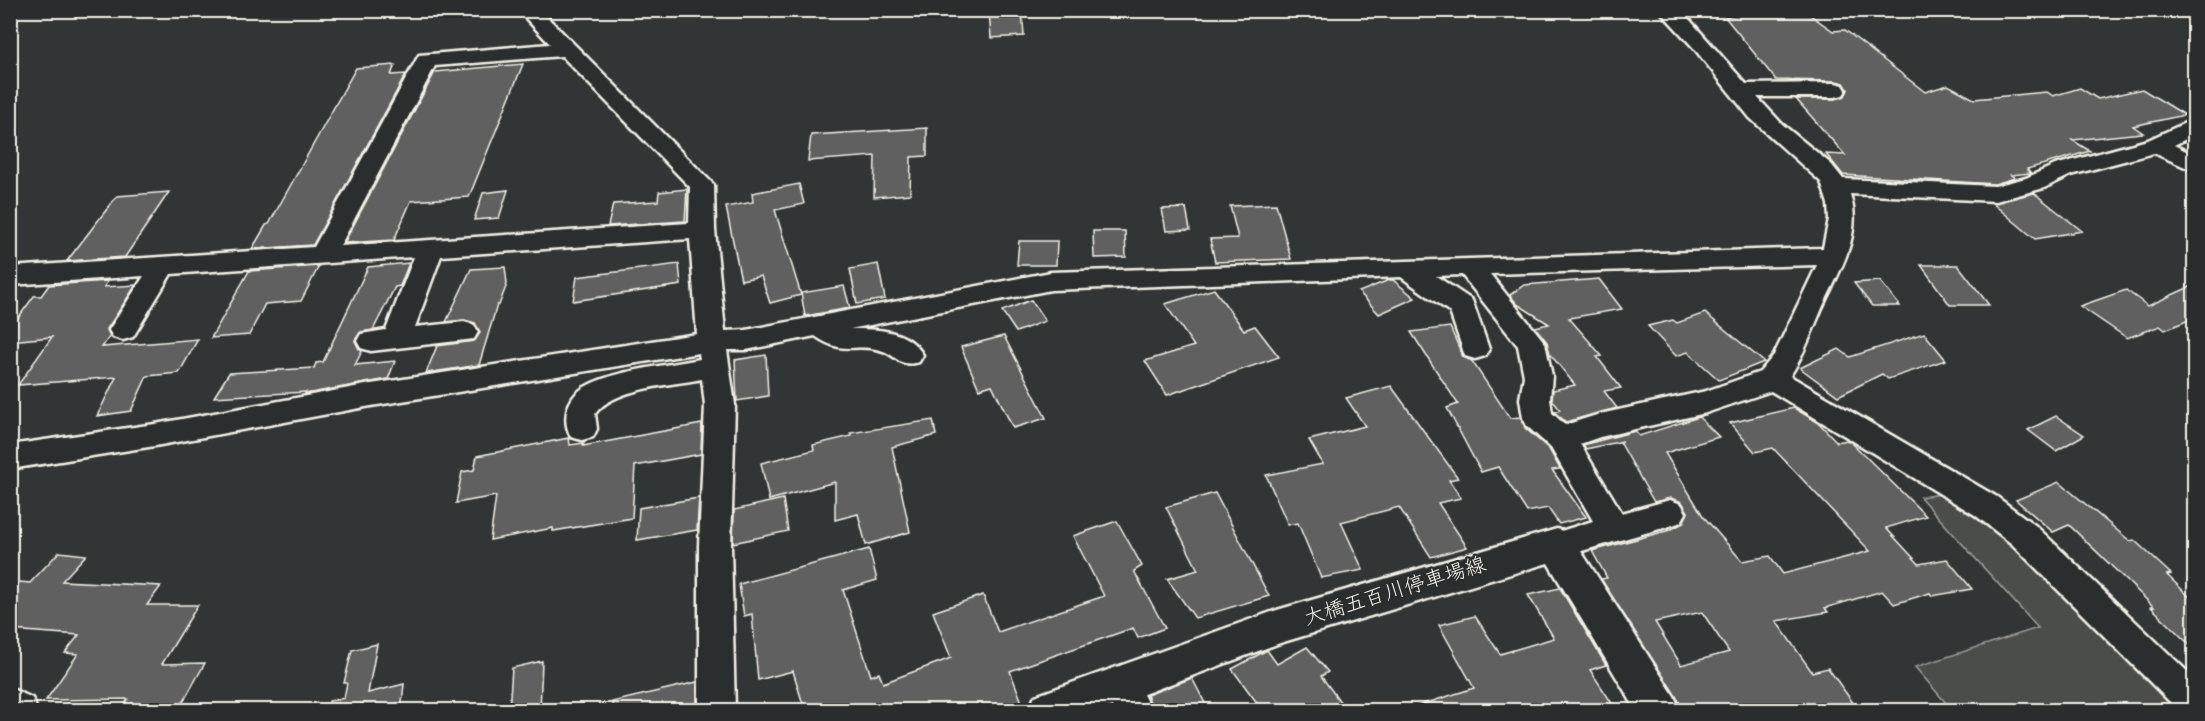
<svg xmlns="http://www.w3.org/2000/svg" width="2205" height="721" font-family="Kalam,'Klee One',sans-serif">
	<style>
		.green { fill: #4b4d4c; stroke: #a09f9a; stroke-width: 1.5 }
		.building { fill: #5f605f; stroke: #f4f1e8; stroke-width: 1.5; fill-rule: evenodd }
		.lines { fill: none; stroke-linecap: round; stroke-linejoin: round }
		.minor-casing { stroke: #f4f1e8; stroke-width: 5 }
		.major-casing { stroke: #f4f1e8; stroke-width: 5 }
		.minor { fill: #2a2d2e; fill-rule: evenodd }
		.major { fill: #2a2d2e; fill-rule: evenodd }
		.labels { text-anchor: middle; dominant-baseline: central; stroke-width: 4.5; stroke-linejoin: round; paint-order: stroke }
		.near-street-label { font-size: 21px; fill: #f4f1e8; stroke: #2a2d2e }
	</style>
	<rect width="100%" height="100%" fill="#323535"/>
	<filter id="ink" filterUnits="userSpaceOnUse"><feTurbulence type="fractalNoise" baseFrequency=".0167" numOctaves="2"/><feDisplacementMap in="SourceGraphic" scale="12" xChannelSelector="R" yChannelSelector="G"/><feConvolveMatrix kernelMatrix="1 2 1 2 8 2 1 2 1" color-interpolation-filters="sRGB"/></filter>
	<g filter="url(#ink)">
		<polygon class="green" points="1942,494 2010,535 2192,710 1952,710 1915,667 2038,628 1920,497"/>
		<g class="building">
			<polygon points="989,10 1022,10 1024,36 991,38"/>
			<polygon points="1757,10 1803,10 1833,31 1845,30 1925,92 1948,85 1974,99 2047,92 2053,96 2080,88 2098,99 2142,89 2185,115 2133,126 2143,133 2072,140 2090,151 2027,169 2031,173 2011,175 2015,178 1995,184 1843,175 1826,154 1845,155 1796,99 1836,99 1845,96 1848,89 1844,83 1835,81 1776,80 1725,17"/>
			<polygon points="523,64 469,197 411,201 394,240 344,243 435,72"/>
			<polygon points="395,65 391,75 406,74 313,245 252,249 266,225 269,224 356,68"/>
			<polygon points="927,128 927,156 911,157 910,194 874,197 875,156 808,161 811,135"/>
			<polygon points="799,184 804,204 775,210 801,295 770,303 761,276 741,280 726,207 753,202 752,193"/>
			<polygon points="687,189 685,221 608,226 613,204 658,201 659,192"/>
			<polygon points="508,190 499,218 474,220 483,193"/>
			<polygon points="169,192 125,257 67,261 117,196"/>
			<polygon points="2034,193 2082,231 2035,239 1992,203"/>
			<polygon points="1276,204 1291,259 1215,262 1210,239 1238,238 1230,206"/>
			<polygon points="1186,208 1190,230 1166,231 1162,209"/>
			<polygon points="1093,231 1125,231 1126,257 1094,258"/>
			<polygon points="1019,241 1057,241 1056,265 1017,265"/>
			<polygon points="409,263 400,286 395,287 373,330 361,332 355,340 359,349 362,351 355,365 395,361 388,379 305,394 306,392 214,397 229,373 314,368 316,363 323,362 368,267"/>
			<polygon points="679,264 681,285 573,301 577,277"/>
			<polygon points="878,264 885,299 857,304 850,269"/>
			<polygon points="1921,265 1958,265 1989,305 1950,305"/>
			<polygon points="319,266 301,301 265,304 249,335 211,338 249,271"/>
			<polygon points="505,267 507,284 499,305 497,305 479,365 426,373 437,346 474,341 480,333 475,323 464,320 446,322 471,269"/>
			<polygon points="1599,279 1622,309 1569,318 1602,356 1597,357 1621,388 1604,391 1617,408 1566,422 1554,412 1560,410 1552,399 1553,390 1575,385 1550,354 1547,342 1535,327 1549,324 1517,304 1510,295 1524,285"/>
			<polygon points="1389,280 1393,280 1415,298 1379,314 1359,292"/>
			<polygon points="108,281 104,287 136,285 107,329 110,336 102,347 198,339 179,373 147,376 131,411 97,416 116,377 18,385 52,337 10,341 10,329 34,296 41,296 49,285"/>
			<polygon points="1880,281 1900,306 1872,306 1854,283"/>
			<polygon points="2194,285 2194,318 2165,330 2160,326 2127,338 2080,306 2126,290 2148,306"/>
			<polygon points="844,286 850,308 805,316 801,293"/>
			<polygon points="1214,289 1244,330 1255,326 1279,357 1167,395 1145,361 1194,346 1165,304"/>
			<polygon points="1031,300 1045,321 1016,332 1002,311"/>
			<polygon points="1705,313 1764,362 1719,380 1688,352 1676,356 1648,326 1673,320 1677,323"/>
			<polygon points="1450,327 1463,357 1472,361 1510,418 1521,417 1525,428 1549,449 1560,469 1552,470 1586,517 1559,524 1548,508 1527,512 1498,467 1481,472 1447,408 1458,404 1411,332"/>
			<polygon points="1924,333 1946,360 1888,379 1882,374 1838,396 1800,368 1839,349 1850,357"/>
			<polygon points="1004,336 1046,418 1013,428 992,385 979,389 961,347"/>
			<polygon points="766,355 768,396 737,401 735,360"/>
			<polygon points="1391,386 1458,478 1449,480 1461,498 1438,503 1467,547 1431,557 1399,507 1341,522 1363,570 1321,578 1298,523 1288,525 1266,475 1323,464 1309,440 1365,426 1346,398"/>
			<path d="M1794 408 1819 423 1837 442 1847 440 1852 443 1926 516 1886 528 1919 564 1947 559 1972 589 1932 596 1930 593 1894 604 1882 591 1825 608 1828 612 1776 621 1812 672 1828 668 1859 711H1685L1601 579 1607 578 1592 551 1670 530 1683 523 1688 512 1682 502 1671 498 1654 502 1620 442 1623 441 1586 449 1583 445 1635 431 1639 436 1699 417 1719 437 1665 453 1703 516 1742 561 1770 556 1783 574 1870 551 1773 448 1755 452 1730 423ZM1702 612 1729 652 1681 665 1655 622Z"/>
			<polygon points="2056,416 2084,435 2056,451 2028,430"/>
			<polygon points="933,420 936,435 892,447 910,532 866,545 858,514 835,520 835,482 769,500 761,463 814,450 813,445 851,436 850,433"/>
			<polygon points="702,424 701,454 635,466 632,518 553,531 553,528 490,540 496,496 456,503 462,472 474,470 477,456 569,438 570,445 584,443 583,446"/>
			<polygon points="2059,482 2130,541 2134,540 2171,574 2167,575 2194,601 2194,649 2151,607 2154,607 2069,525 2053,532 2016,500"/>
			<polygon points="1215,493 1269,596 1195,618 1167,579 1198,570 1166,507"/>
			<polygon points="699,498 697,530 637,540 639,508"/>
			<polygon points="783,499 788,531 733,543 734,510"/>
			<polygon points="1117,521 1142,566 1134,571 1165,628 1138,638 1133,628 1010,671 1023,705 1006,711 805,711 793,671 758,680 752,614 744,616 739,584 869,549 877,580 843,590 871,676 879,673 883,683 951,658 933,612 983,595 998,632 1104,596 1073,536"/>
			<polygon points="59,552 86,555 62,581 161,586 147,605 198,605 162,664 205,663 178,711 121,711 128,699 46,700 78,654 65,653 79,635 10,630 10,593 20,582 30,583"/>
			<polygon points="1560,588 1606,665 1590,670 1617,711 1418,711 1417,706 1474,688 1439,625 1475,616 1500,654 1554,638 1528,595"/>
			<polygon points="377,644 368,693 404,684 401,711 330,711 329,701 344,698 347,683 344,683 352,650"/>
			<polygon points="1307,647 1328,672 1321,676 1347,711 1263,711 1232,669 1267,650 1277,664"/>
			<polygon points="542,661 540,711 509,711 512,668"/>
			<polygon points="1192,678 1209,711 1154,711 1147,695"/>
			<polygon points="697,682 697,711 613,711 612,702"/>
		</g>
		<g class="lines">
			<g class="minor-casing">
				<g id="minor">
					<path d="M518 10H540L714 185 715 230 725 331 746 330 1051 272 1823 248 1829 219 1828 204 1821 182 1750 118 1693 47 1659 10H1681L1746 84 1835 83 1843 85 1846 90 1843 95 1835 97H1757L1782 124 1831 164 1843 179 1995 186 2026 178 2055 165 2148 140 2194 119V135L2174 145 2194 155V171L2154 153 2071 175 2044 188 1996 201 1850 194C1863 236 1839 271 1822 308 1812 331 1804 355 1790 376L1997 497 2036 526 2194 678V710H2178L2012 544 1975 515 1771 391 1706 413 1600 437 1580 444 1622 513 1670 500 1681 504 1686 513 1681 522 1670 526 1557 558 1545 554 1541 545 1545 536 1593 521 1551 448 1527 426 1523 418 1520 399 1524 376 1518 346 1462 275 1436 276 1472 300 1489 349 1485 356 1475 359 1465 356 1450 312 1401 277 1051 290 850 329C877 329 908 329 923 355L919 362C897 368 897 354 880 350 852 342 846 357 815 336L746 350H727L735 405 731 546 735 710H699V546L705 405 702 379C673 385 612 388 595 414L597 429 593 437 582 440 571 437C562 421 566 399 583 388 614 370 664 366 700 359L699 353 371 406 155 446 10 469V445L155 424 371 384 697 334 690 239 441 256 415 327 464 322 474 325 478 332 474 339 371 351 361 348 357 341 361 334 386 330 414 257 171 274 133 337 123 340 113 337 109 330 144 276 10 285V267L314 247 419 55 550 44ZM562 56 690 187 689 223 340 246 435 66ZM1817 265 1774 355 1760 372 1706 391 1600 414 1565 425 1552 413 1550 399 1552 376 1545 343 1490 274Z"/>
					<polygon points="1120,670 1133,675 1151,710 1114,710 1102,686 1107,675"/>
					<polygon points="10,688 32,698 37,710 10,710"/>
				</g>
			</g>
			<g class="major-casing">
				<polygon id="major" points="1557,529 1570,534 1674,696 1680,710 1636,710 1548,563 1280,643 1101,710 1029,710 1035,696 1277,610"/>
			</g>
			<use href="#minor" class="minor"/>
			<use href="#major" class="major"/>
		</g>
	</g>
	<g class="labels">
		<g class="near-street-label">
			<text transform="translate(1395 592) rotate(-17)">大橋五百川停車場線</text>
		</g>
	</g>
	<rect width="2205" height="721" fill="none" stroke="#2a2d2e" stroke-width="36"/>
	<rect x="18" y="18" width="2169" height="685" fill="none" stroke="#f4f1e8" stroke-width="2" filter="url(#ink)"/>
</svg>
